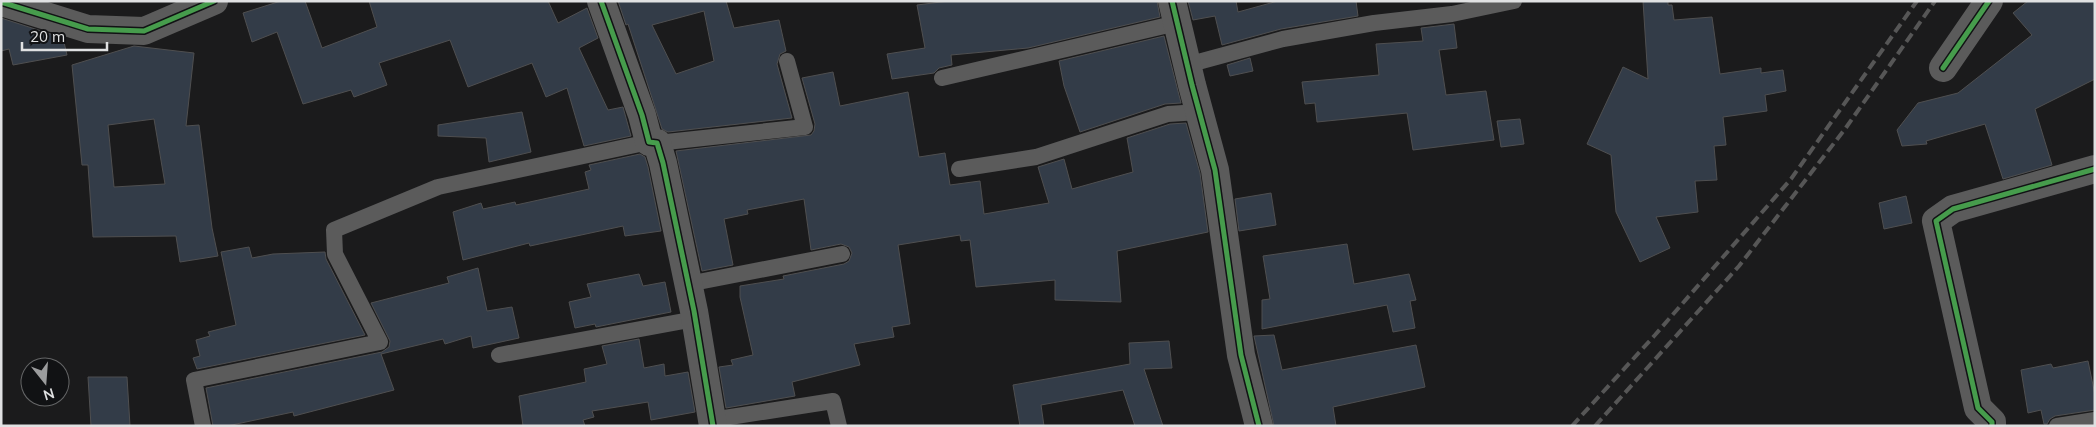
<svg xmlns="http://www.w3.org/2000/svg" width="2096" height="427" font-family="Mulish,sans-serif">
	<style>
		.building { fill: #333c48; stroke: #4f4f50; fill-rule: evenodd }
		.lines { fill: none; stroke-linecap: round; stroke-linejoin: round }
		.service { stroke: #5b5b5b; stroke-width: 16 }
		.minor { stroke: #5b5b5b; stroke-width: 28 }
		.rail { stroke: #565656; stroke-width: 4; stroke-dasharray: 10 5; stroke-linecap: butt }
		.cycleway-casing { stroke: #111214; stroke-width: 8 }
		.cycleway { stroke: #469c4c; stroke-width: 5 }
	</style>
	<rect width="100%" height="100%" fill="#1b1b1c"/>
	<g class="building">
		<polygon points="281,1 305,1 322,48 377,27 369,1 548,1 558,23 587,8 598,38 579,48 608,110 623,107 631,136 584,146 567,88 546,97 532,63 468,87 450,40 379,63 387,85 354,97 351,90 303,104 277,32 252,42 243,13"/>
		<path d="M618 1H726L734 28 779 20 786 51 780 54 777 64 792 118 668 132 662 129 628 24 626 25ZM704 11 714 61 676 74 652 25Z"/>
		<polygon points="949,1 1157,1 1160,17 1028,48 951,55 952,65 939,68 934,73 892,79 887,54 925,48 917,5"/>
		<polygon points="1188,1 1236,1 1238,12 1278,1 1356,1 1358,16 1281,29 1222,45 1215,16 1193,20"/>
		<polygon points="1643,1 1668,1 1668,5 1672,5 1674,20 1712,17 1720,74 1761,68 1761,73 1783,70 1786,91 1765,95 1767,111 1723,117 1726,145 1714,146 1717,180 1695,181 1698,212 1656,217 1670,248 1640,262 1616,212 1611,155 1587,144 1623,67 1648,79"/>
		<polygon points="2028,1 2095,1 2095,79 2035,109 2052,165 2003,179 1985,124 1926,141 1927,144 1902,146 1897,130 1918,103 1958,93 2032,35 2013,13"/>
		<polygon points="1,18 63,38 67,55 13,65 9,49 1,51"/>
		<polygon points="1454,24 1457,48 1439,50 1446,95 1486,91 1494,140 1413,150 1407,113 1317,122 1315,103 1305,104 1302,82 1379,75 1376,44 1423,41 1421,28"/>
		<polygon points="1164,36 1181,103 1165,104 1080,132 1064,86 1059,61"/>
		<path d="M134 46 194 53 186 126 199 125 212 228 218 256 180 262 176 236 93 237 88 165H82L72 65ZM154 119 165 184 114 187 108 125Z"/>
		<polygon points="1250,58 1253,71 1230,76 1227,65"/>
		<polygon points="833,72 840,106 908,92 919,157 945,153 950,185 980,181 984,214 1049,203 1038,167 1064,159 1072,189 1133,172 1127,138 1170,124 1186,123 1200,173 1208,232 1117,251 1121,302 1055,300 1055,280 976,287 970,240 961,241 960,235 898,245 910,324 892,327 894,337 854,344 860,365 792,382 795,396 726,408 719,367 733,365 731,360 753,355 740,297 740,286 784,279 783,276 844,264 849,261 852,253 849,247 841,244 811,250 804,199 747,210 748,214 724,219 733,265 702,271 676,151 811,135 814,131 815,124 802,78"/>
		<polygon points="522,112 531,152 489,162 486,138 438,136 438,125"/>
		<polygon points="1520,119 1524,144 1501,147 1497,121"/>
		<polygon points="640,154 645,157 648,167 661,231 625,236 623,226 530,246 529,243 463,260 453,212 481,203 483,209 515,202 516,205 589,189 585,172 591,170 589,165"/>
		<polygon points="1271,193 1276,225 1239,231 1235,199"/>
		<polygon points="1906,196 1912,223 1884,229 1879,203"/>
		<polygon points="1347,244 1354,284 1409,274 1416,300 1410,301 1415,328 1393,332 1387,305 1262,329 1262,300 1270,299 1263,256"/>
		<polygon points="249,247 252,258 273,254 325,252 326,259 365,335 197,369 193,358 200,356 196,340 210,336 208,332 236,325 221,252"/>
		<polygon points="478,268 487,311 512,307 519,338 473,348 471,336 445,344 443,339 381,354 394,390 294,416 293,412 227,426 213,426 206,388 382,352 389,347 390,341 371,303 449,283 447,277"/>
		<polygon points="639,274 643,286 665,282 671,312 596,327 595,324 575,328 569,302 591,297 587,284"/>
		<polygon points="1274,335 1282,370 1416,345 1425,387 1333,407 1336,426 1274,426 1254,336"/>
		<polygon points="639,339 644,368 664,364 665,376 688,372 695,412 651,420 648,402 592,411 594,417 583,420 585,426 523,426 519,396 586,382 584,369 607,364 602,346"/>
		<polygon points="1169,341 1172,368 1144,369 1163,426 1135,426 1123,390 1041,405 1044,426 1020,426 1013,385 1130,364 1129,343"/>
		<polygon points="2088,361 2095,395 2095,410 2055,416 2050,419 2047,424 2044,424 2041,410 2028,413 2021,370 2051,364 2053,368"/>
		<polygon points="88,377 127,377 130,426 91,426"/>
	</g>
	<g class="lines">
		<g class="service">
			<polyline points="1187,65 1283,39 1374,23 1452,14 1514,1"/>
			<polyline points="942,78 1177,23"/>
			<polyline points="657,143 805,127 787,61"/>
			<polyline points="959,169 1036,157 1168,114 1199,112"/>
			<polyline points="688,284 842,254"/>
			<polyline points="499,355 695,319"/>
			<polyline points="711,420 833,401 839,426"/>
			<polyline points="203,426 194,380 380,342 335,254 334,230 438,187 649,142"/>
			<polyline points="2057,426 2095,420"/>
		</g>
		<g class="minor">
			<polyline points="601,1 642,115 649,142 657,143 663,163 694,311 713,426"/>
			<polyline points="1172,1 1192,85 1215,170 1241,355 1259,426"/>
			<polyline points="1,2 88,29 144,31 214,1"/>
			<polyline points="1943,68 1989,1"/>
			<polyline points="1992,426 1992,422 1978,408 1936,221 1953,209 2095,169"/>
		</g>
		<g class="rail">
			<polyline points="1572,426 1655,335 1791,179 1917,1"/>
			<polyline points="1595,426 1739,266 1845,129 1935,1"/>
		</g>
		<g class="cycleway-casing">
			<g id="cycleway">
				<polyline points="601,1 642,115 649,142 657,143 663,163 694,311 713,426"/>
				<polyline points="1172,1 1192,85 1215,170 1241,355 1259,426"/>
				<polyline points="1,2 88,29 144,31 214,1"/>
				<polyline points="1943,68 1989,1"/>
				<polyline points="1992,426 1992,422 1978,408 1936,221 1953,209 2095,169"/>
			</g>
		</g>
		<use href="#cycleway" class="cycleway"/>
	</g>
	<rect width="2096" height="427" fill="none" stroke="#e0e1e2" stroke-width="5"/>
	<g transform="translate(45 382) rotate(163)"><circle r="24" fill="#111214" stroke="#646566"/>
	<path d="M0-4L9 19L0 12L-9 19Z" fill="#9b9c9d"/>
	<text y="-8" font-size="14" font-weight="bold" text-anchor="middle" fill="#e0e1e2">N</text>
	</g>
	<path d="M22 42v8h85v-8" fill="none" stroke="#e0e1e2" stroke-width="2.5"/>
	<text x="30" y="42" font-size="15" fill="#e0e1e2" stroke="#111214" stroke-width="4" paint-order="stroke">20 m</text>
</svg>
